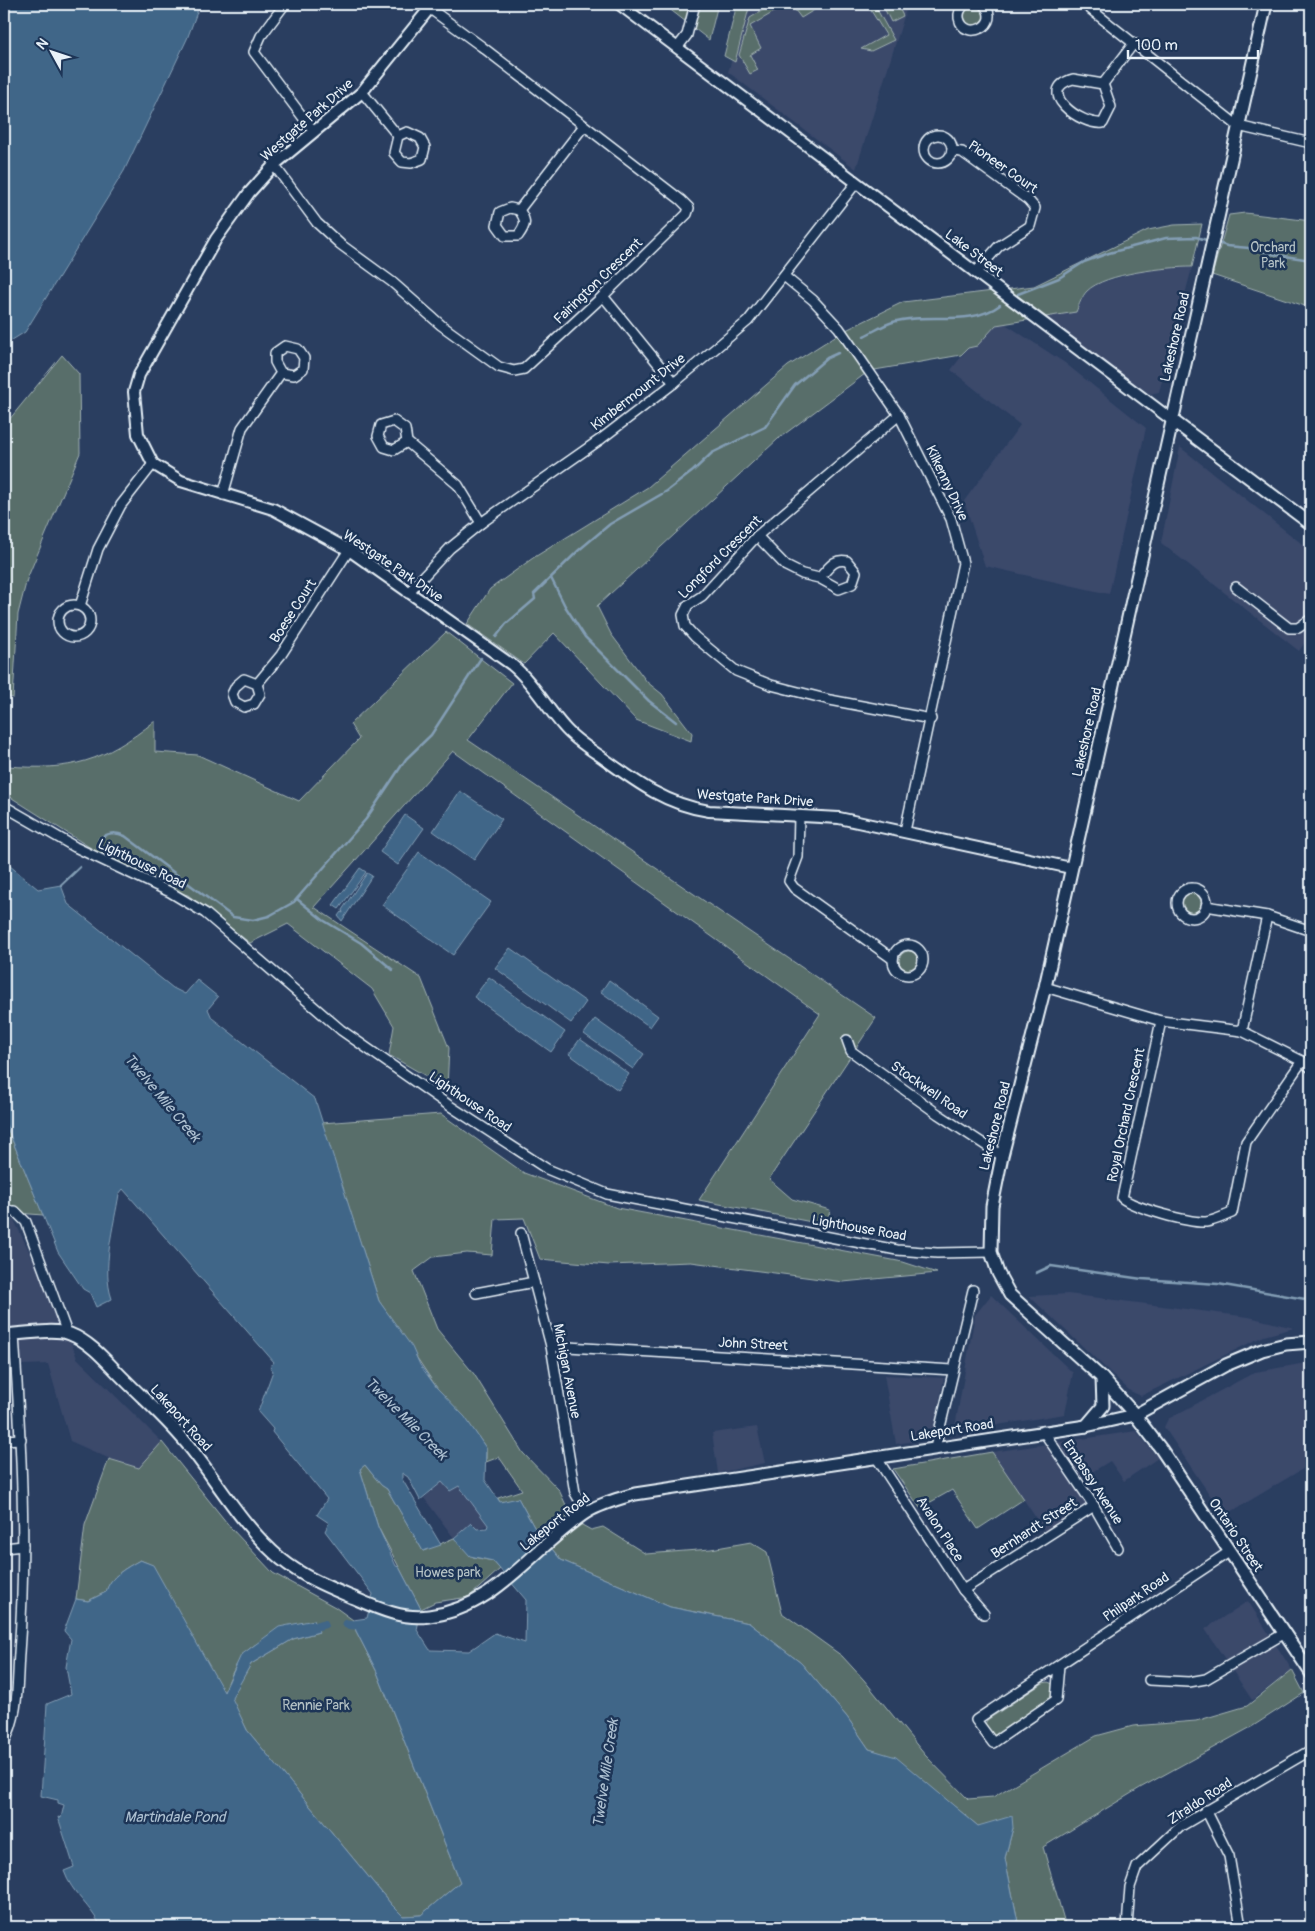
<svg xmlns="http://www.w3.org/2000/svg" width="1315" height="1931" font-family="Pangolin,sans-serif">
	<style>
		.built { fill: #3a486b }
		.green { fill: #596e6a; stroke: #a0b0b1 }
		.water { fill: #406688; stroke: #839eb5; fill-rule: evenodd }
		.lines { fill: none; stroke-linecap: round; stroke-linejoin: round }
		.stream { stroke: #839eb5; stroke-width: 2.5 }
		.canal { stroke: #406688; stroke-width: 9 }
		.minor-casing { stroke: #e8f1f8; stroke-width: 12 }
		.tertiary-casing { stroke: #e8f1f8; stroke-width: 14 }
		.secondary-casing { stroke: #e8f1f8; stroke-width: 15 }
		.minor { stroke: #1d3557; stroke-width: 9 }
		.tertiary { stroke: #1d3557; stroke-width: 10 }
		.secondary { stroke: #1d3557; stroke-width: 11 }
		.labels { text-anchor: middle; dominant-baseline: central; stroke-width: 5; stroke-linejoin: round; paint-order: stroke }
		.street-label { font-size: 14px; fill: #e8f1f8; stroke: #1d3557 }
		.park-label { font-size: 14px; fill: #b6c3c6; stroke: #1d3557 }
		.water-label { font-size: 15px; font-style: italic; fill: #adc0d1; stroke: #1d3557 }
	</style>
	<rect width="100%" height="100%" fill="#2a3e60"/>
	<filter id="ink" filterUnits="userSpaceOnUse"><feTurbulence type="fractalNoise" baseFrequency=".02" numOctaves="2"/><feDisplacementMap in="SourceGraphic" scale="10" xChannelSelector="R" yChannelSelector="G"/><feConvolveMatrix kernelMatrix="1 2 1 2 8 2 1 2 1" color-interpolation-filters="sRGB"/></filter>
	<g filter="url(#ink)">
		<g class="built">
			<polygon points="749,4 908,4 856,169 728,72"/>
			<polygon points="1171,267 1192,268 1159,392 1150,394 1044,317 1076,311 1087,291 1097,284 1137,272"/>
			<polygon points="1004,323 1065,363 1146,428 1109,594 985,566 964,501 1020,425 951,370 968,348 977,345 996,325"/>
			<polygon points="1180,447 1311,551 1311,634 1299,651 1161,543"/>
			<polygon points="4,1220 14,1220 62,1319 77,1358 162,1442 139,1468 108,1458 70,1441 48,1364 23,1365 4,1378"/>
			<polygon points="1068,1294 1249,1317 1294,1328 1264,1336 1141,1396 1130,1391 1029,1296"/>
			<polygon points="991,1295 1073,1373 1065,1414 954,1432 975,1315"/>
			<polygon points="1311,1362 1311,1464 1224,1516 1164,1427 1168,1419 1255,1372"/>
			<polygon points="884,1375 944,1378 932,1438 896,1444"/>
			<polygon points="757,1427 765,1463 718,1473 712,1433"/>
			<polygon points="1136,1431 1158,1458 1124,1481 1110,1461 1076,1482 1090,1505 1046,1533 992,1452"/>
			<polygon points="442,1482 459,1486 488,1525 477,1529 471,1523 454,1538 424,1498"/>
			<polygon points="1248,1601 1292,1670 1252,1700 1205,1629"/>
		</g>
		<g class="green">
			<polygon points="663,4 718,4 709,40"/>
			<polygon points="737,4 750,4 735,62 724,56"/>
			<polygon points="773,4 788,4 750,26 761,48 750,55 758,70 750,74 739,55 750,18"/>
			<polygon points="796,4 824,4 801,18 792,6"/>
			<polygon points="867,4 874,4 894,40 871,51 861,49 886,35"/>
			<polygon points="882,4 903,4 899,8 903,16 891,22"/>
			<circle cx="974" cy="15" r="10"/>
			<polygon points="1245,213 1311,221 1311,308 1212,275 1229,215"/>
			<path d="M1202 224 1192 267C1167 267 1105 273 1087 291 1082 296 1079 305 1076 312L996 325 977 346 968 348 961 355 869 371 778 439 597 606 611 634 647 682 662 694 692 733 691 741 636 720 554 633 524 664 467 624 490 589 533 558 648 487 788 366 840 333 903 302 1034 286 1148 230 1174 225Z"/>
			<polygon points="62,355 79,374 80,453 27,579 18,614 13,698 4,696 4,426"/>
			<path d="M446 632 512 683 468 740 876 1018 769 1179 792 1199 830 1210 827 1225 699 1200 820 1014 453 751 314 907 421 978 449 1048 447 1088 389 1055 394 1026 372 989 288 924 250 943 188 895 162 888 94 850 4 793V738L7 766C72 771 103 762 155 721V752L198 755 299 801 359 739 350 724Z"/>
			<circle cx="1191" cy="903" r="10"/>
			<circle cx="909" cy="961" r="10"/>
			<polygon points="441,1114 524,1173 617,1208 903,1262 937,1273 843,1282 691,1262 609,1265 540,1259 524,1218 495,1219 492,1255 467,1253 433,1257 414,1271 437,1329 474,1374 523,1453 559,1490 573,1520 591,1530 603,1527 646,1554 711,1549 751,1542 767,1552 782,1613 842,1656 864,1680 925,1755 968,1799 993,1797 1096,1736 1133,1726 1196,1721 1247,1706 1292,1670 1304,1693 1253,1726 1140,1788 1043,1847 1066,1927 1019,1927 1005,1858 1013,1828 978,1826 896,1758 869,1749 847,1717 801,1663 749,1623 670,1607 561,1560 534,1527 518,1498 500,1503 498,1498 522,1490 499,1457 486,1462 486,1448 465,1418 437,1388 379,1301 322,1123"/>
			<polygon points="4,1120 43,1215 4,1212"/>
			<path d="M162 1442 231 1528 273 1573 335 1607 353 1620 356 1631 377 1672 460 1882 421 1915 403 1916 391 1904 247 1730 231 1698 251 1664 293 1639 319 1632C262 1640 246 1633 224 1693L152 1565 140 1560C126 1568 110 1576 106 1592L88 1601 76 1599 85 1525 109 1459 139 1468Z"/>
			<polygon points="992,1452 1024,1499 978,1529 952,1490 920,1508 893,1469"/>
			<polygon points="365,1465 381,1485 387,1489 423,1551 454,1538 473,1557 493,1561 500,1569 469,1597 435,1602 421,1609 378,1527 360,1469"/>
			<polygon points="1048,1682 1053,1684 1055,1699 997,1737 992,1737 984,1726 987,1720 1043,1683"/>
		</g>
		<g class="water">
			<polygon points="4,4 200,4 187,39 124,171 25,332 4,345"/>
			<polygon points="460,791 502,819 474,860 433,831"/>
			<polygon points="405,815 424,828 398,865 380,852"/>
			<polygon points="419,852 491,902 453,955 382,905"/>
			<path d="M4 861 38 889 61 885 68 904 173 988 185 994 197 980 218 997 208 1009 212 1018 315 1099 379 1301 412 1347 420 1365 437 1388 465 1417 486 1448 485 1480 500 1502 518 1498 534 1527 561 1560 670 1607 749 1623 801 1663 847 1717 869 1749 896 1757 978 1826 1012 1816 1013 1828 1005 1858 1019 1927H101C91 1906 72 1894 64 1871L74 1867 58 1817 61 1818 64 1805 58 1803V1800L41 1796 47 1704 71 1694 66 1667 71 1639 64 1631 76 1599 88 1601 106 1592C110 1576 126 1568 140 1560L153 1565 224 1692 241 1655 279 1627 314 1620 319 1632 293 1639 251 1664 232 1698 247 1730 391 1904 403 1916 421 1915 460 1882 377 1672 356 1631 353 1620 367 1618 373 1594 325 1531 329 1523 317 1515 327 1499 272 1432 273 1429 258 1412 273 1371 270 1367 274 1362 123 1189 119 1194C114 1226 101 1268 112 1299L96 1307 90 1293 83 1289 58 1252 4 1120ZM365 1465 381 1485 387 1489 423 1551 441 1545 402 1479V1473L408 1477 420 1500 442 1482 450 1491 459 1486 488 1525 487 1528 477 1529 471 1523 454 1538 470 1556 493 1561 526 1600 525 1643 495 1633 469 1651 430 1650 417 1630 421 1609 399 1567 396 1566 378 1527 360 1469Z"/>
			<polygon points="360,868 366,872 339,909 333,905"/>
			<polygon points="367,873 372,876 342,921 338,916 341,912 343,913 342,910"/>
			<polygon points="510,948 586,1002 571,1023 495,968"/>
			<polygon points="489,977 565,1032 551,1052 474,997"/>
			<polygon points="609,980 658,1016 650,1027 601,992"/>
			<polygon points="595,1019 644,1054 633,1069 584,1034"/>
			<polygon points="580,1039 629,1074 618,1090 569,1054"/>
		</g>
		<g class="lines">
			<g class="stream">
				<polyline points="1215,242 1227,246 1249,248 1271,254 1311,260"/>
				<polyline points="1018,294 1059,278 1084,262 1109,253 1166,238 1196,237 1210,241"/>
				<path d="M864 336C873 332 883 325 893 322 927 312 971 327 1000 305"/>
				<polyline points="551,578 565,606 585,637 649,701 676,722"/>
				<polyline points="496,637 506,624 535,599 534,594 579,550 610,524 667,491 693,471 712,453 765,427 795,385 827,358 838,353"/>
				<path d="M99 839C108 833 114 831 125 836L233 917 253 920 269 916 294 902 366 819 406 759 431 735 481 658"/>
				<polyline points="61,885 80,867"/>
				<polyline points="297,899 323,920 361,943 393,970"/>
				<polyline points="1036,1273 1051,1266 1142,1279 1218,1284 1311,1300"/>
			</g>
			<g class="canal">
				<polyline points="347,1624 354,1625"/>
				<polyline points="317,1626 324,1624"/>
			</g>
			<g class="minor-casing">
				<g id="minor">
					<polyline points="285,4 261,36 254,52 314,132"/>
					<path d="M965 4C961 8 958 12 959 18 964 43 1004 25 983 4"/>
					<polyline points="1084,4 1238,126 1311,143"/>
					<polyline points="677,48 687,35 695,4"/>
					<path d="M1073 79 1103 84 1111 107 1103 123C1080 126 1034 90 1073 79Z"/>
					<polyline points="1103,84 1134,43"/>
					<polyline points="362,92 398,136 394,153 402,162 411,163 422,159 425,147 420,138 407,132 398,136"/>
					<circle cx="938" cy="149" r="14"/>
					<polyline points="952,151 962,152 1028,200 1035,208 1030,226 999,246 975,273"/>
					<polyline points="274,165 317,223 340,244 392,282 441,325 499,367 514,371 524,369 603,296 687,214 689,208 681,200 481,46 429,8"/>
					<path d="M519 210C527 221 526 225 518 236H505L497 225 500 212 510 208 519 210 583 127"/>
					<polyline points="784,276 813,300 839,328 899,415 951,519 963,563 905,831"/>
					<polyline points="603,296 674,383"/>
					<polyline points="899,415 757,536 702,596 688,605 683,615 685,626 695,637 736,671 771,685 830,700 931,719"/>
					<polyline points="407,442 394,450 384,447 378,436 381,425 394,421 405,429 407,442 458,485 481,523"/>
					<polyline points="223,495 242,428 281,373 294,375 303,369 304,358 298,349 285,346 275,353 275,362 281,373"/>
					<path d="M757 536 786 566 802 574 819 578 839 589 852 584 856 572 847 561C832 558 829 569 819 578"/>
					<polyline points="1236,587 1289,628 1298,628 1311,619"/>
					<polyline points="408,593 450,548 481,523 601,439 674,383 748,321 856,183"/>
					<circle cx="74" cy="621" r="16"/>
					<polyline points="80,606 98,549 121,505 153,464"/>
					<polyline points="257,684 260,694 254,704 244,707 235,702 232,694 236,686 244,679 257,684 281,655 349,550"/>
					<polyline points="4,806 75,847 170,892 205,913 341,1030 447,1104 547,1169 607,1194 897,1250 937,1253 991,1252"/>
					<polyline points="799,816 798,857 789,881 794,888 893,959"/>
					<circle cx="1192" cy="903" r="15"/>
					<polyline points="1206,906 1267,916 1311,931"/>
					<circle cx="908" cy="960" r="15"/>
					<polyline points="1045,987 1161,1021 1242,1031 1302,1061 1311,1068"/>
					<path d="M1161 1021 1122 1198C1135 1208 1189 1223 1206 1222 1214 1221 1224 1216 1232 1213L1246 1142 1302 1061"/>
					<polyline points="1242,1031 1267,916"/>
					<polyline points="847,1040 851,1051 938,1114 1002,1156"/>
					<polyline points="4,1211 15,1211 26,1222 67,1333"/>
					<polyline points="521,1233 551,1346 575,1493 587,1513"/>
					<polyline points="476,1293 534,1282"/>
					<polyline points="551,1346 953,1370"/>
					<polyline points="1043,1431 1094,1506 1118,1548"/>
					<polyline points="4,1440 21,1439"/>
					<polyline points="935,1448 973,1290"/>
					<polyline points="876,1457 963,1590 984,1614"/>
					<polyline points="4,1548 23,1546"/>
					<polyline points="963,1590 1094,1506"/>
					<polyline points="1059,1665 1056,1700 993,1743 976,1720 1229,1552"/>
					<polyline points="1149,1680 1189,1682 1206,1679 1285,1633"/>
					<path d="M4 1742C19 1716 17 1683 19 1653 27 1547 21 1441 14 1335"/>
					<polyline points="1206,1810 1229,1856 1241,1927"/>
					<polyline points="1127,1927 1130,1887 1137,1867 1181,1826 1311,1750"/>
				</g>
			</g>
			<g class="tertiary-casing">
				<g id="tertiary">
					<path d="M433 4 362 92 274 165 249 193 216 239 139 375 134 392 138 434 153 464 181 481 273 509 349 550 512 665C533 682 546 707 564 727 575 740 590 749 603 758 636 782 667 805 709 811L839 818 1071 868"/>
					<polyline points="619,4 1172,420"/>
				</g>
			</g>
			<g class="secondary-casing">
				<g id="secondary">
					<polyline points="1266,4 1045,987 1002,1156 992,1206 991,1252 998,1273 1010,1295 1102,1378 1135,1415 1161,1449 1311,1673"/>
					<polyline points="1172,420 1311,524"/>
					<path d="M4 1335C22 1334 54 1328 70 1334 93 1343 110 1366 127 1382 149 1404 173 1425 192 1450 221 1487 245 1529 281 1559 303 1577 328 1587 354 1598 377 1608 403 1620 429 1616 497 1608 533 1547 587 1512 602 1503 618 1499 635 1494L1086 1426 1135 1415 1226 1365 1262 1350 1286 1344 1311 1342"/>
					<polyline points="1086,1426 1103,1406 1102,1378"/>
				</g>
			</g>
			<use href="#minor" class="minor"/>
			<use href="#tertiary" class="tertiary"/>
			<use href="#secondary" class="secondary"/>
		</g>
	</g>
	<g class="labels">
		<g class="street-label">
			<text transform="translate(307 120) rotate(-41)">Westgate Park Drive</text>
			<text transform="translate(1003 167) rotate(35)">Pioneer Court</text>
			<text transform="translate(974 253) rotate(37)">Lake Street</text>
			<text transform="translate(598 281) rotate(-44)">Fairington Crescent</text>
			<text transform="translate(1175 337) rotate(-77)">Lakeshore Road</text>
			<text transform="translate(638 392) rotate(-38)">Kimbermount Drive</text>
			<text transform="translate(947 483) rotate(65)">Kilkenny Drive</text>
			<text transform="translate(720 557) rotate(-45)">Longford Crescent</text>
			<text transform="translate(393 566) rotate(34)">Westgate Park Drive</text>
			<text transform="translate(293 611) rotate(-57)">Boese Court</text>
			<text transform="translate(1087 732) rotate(-77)">Lakeshore Road</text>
			<text transform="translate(755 798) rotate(4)">Westgate Park Drive</text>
			<text transform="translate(142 864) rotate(26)">Lighthouse Road</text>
			<text transform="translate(929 1090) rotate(35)">Stockwell Road</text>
			<text transform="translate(470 1102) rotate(34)">Lighthouse Road</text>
			<text transform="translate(1126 1115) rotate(-78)">Royal Orchard Crescent</text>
			<text transform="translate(995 1126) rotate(-76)">Lakeshore Road</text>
			<text transform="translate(859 1228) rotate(10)">Lighthouse Road</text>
			<text transform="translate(753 1344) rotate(3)">John Street</text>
			<text transform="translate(567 1371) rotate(79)">Michigan Avenue</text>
			<text transform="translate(181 1418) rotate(48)">Lakeport Road</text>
			<text transform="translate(952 1430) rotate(-9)">Lakeport Road</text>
			<text transform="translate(1093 1482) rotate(57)">Embassy Avenue</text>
			<text transform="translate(555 1522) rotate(-38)">Lakeport Road</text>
			<text transform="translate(1034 1528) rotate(-33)">Bernhardt Street</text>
			<text transform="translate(940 1529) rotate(57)">Avalon Place</text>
			<text transform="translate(1236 1535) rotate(56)">Ontario Street</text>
			<text transform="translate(1136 1597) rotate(-34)">Philpark Road</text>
			<text transform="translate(1200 1801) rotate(-33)">Ziraldo Road</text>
		</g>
		<g class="park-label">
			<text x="1273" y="247">Orchard<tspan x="1273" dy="16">Park</tspan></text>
			<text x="448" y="1572">Howes park</text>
			<text x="316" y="1705">Rennie Park</text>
		</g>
		<g class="water-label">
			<text transform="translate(162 1098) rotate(50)">Twelve Mile Creek</text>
			<text transform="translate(406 1419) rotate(45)">Twelve Mile Creek</text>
			<text transform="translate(606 1773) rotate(-82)">Twelve Mile Creek</text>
			<text x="175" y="1817">Martindale Pond</text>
		</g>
	</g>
	<rect width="1315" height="1931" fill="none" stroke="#1d3557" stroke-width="20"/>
	<rect x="10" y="10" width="1295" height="1911" fill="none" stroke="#e8f1f8" stroke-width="2" filter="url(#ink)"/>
	<g transform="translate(52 52) rotate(310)" stroke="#1d3557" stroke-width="4" paint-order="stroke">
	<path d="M0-4L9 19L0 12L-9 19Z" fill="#e8f1f8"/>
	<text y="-8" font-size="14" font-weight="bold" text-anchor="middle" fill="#e8f1f8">N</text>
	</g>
	<path d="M1128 50v8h130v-8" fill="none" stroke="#e8f1f8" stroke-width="2.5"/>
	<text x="1135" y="50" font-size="15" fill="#e8f1f8" stroke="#1d3557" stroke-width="4" paint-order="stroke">100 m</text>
</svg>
